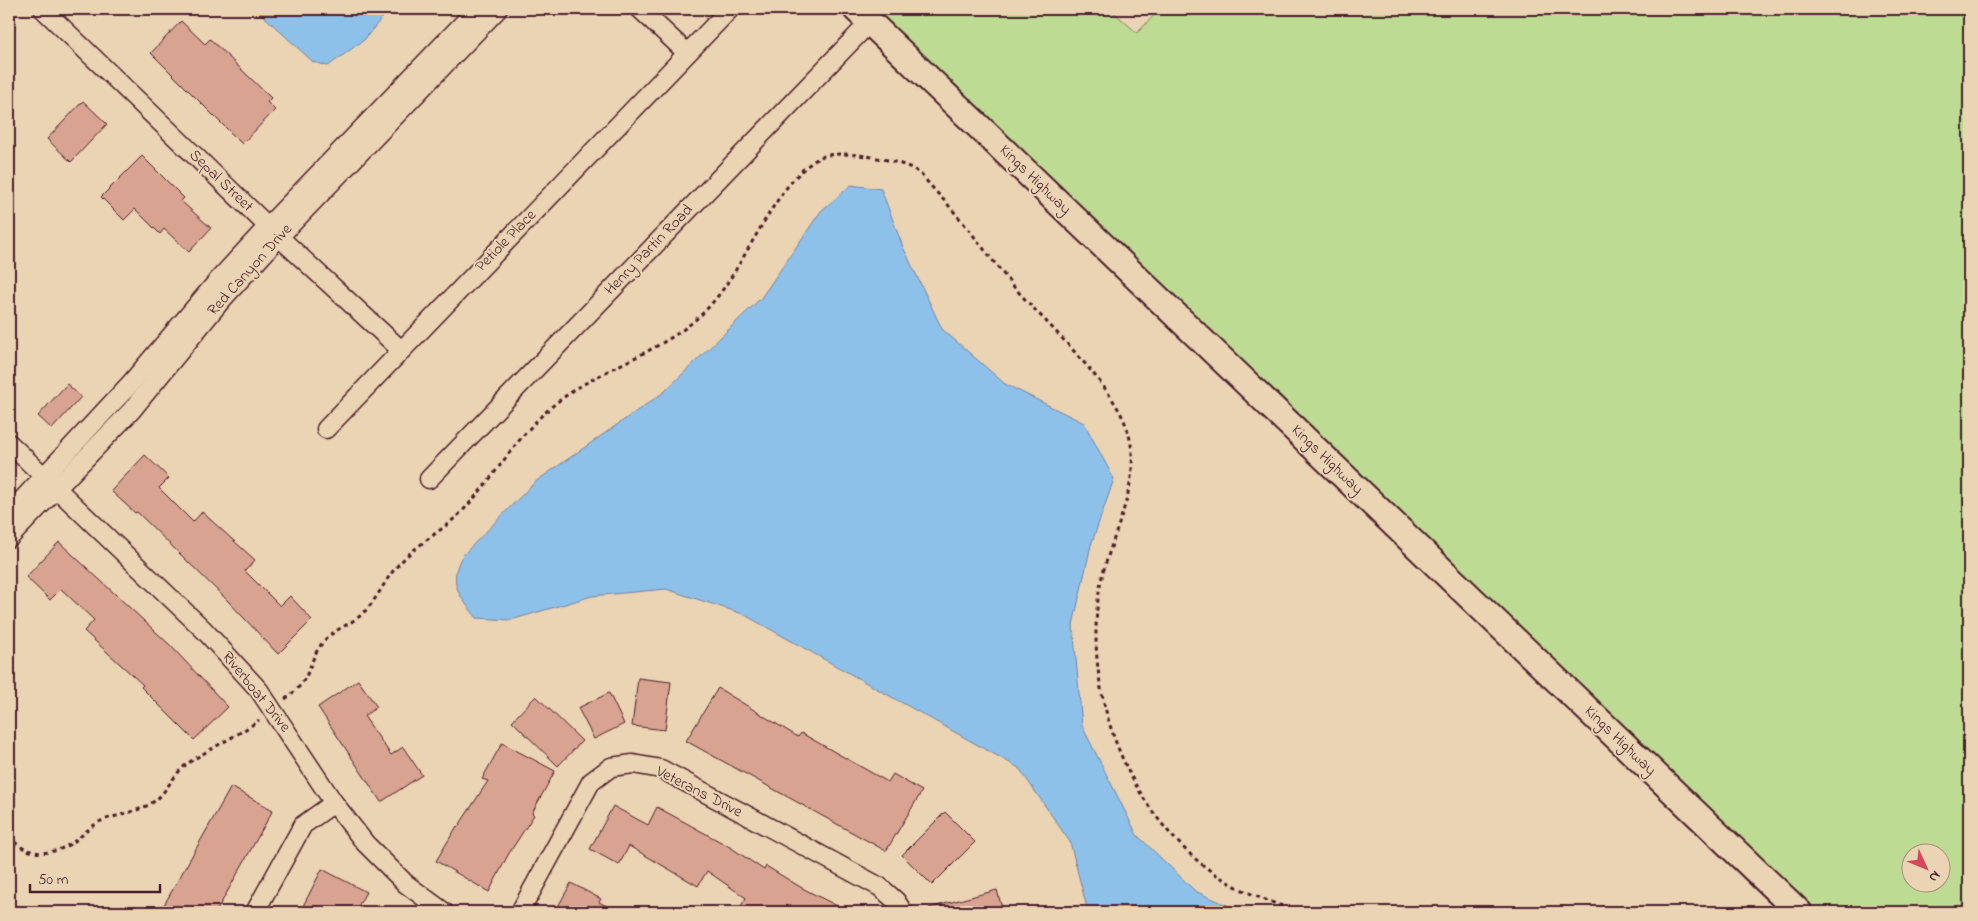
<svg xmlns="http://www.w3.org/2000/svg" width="1978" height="921" font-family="'Indie Flower',sans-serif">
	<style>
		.green { fill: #bddb93; stroke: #847d5f; fill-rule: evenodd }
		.water { fill: #8ec1ea; stroke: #73809e }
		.building { fill: #d9a391; stroke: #4a1f2b }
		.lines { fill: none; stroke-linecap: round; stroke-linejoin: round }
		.street-casing { stroke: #4a1f2b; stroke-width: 21 }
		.secondary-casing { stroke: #4a1f2b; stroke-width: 29 }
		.path { stroke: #4a1f2b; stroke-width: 3; stroke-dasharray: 4 4; stroke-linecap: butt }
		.street { stroke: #ebd4b4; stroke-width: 18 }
		.secondary { stroke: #ebd4b4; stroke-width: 25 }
		.labels { text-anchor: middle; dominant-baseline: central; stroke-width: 4; stroke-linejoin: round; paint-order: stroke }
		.street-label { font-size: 16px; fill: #4a1f2b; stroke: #ebd4b4 }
	</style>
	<rect width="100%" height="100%" fill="#ebd4b4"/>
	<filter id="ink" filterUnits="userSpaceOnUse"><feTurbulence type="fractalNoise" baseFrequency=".02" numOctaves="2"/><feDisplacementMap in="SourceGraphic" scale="10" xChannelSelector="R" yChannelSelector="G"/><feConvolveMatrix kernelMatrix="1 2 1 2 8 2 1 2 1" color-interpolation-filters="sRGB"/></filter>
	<g filter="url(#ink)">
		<path class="green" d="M869 9H1110L1137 33 1160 9H1969V912H1811ZM1910 854H1940V884H1910Z"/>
		<g class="water">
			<polygon points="256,9 389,9 364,40 328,66 313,62"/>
			<path d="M851 185 881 189 903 247 942 329 1005 384 1084 423 1114 479 1091 545 1073 625 1082 726 1137 835 1195 891 1243 912H1088L1070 842 1019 768 743 614 666 589 592 596 511 620 477 618C460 597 447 583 462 556L535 482 664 392 761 298 821 211Z"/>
		</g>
		<g class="building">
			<polygon points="181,21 205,44 210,39 271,98 267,102 275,110 242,144 151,53"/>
			<polygon points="83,101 107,124 71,162 47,139"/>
			<polygon points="142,156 184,198 181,201 211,228 189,252 164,229 160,234 135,209 124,220 101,197"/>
			<polygon points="67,384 81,397 52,429 38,416"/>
			<polygon points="145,455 169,478 159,488 193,522 202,512 255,560 245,571 280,606 290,596 312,620 278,654 227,600 137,512 135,513 111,491"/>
			<polygon points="59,542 170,645 228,707 194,740 141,687 143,685 84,631 94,620 61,589 50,600 26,577"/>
			<polygon points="638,678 671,682 665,730 632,726"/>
			<polygon points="358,680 377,707 364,716 391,755 403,747 422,775 381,802 318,707"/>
			<polygon points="718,688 798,737 801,733 888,782 893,774 922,791 886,851 686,741"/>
			<polygon points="609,693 624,724 594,739 578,708"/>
			<polygon points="536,696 582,741 558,766 512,721"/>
			<polygon points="502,743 555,771 532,813 534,815 508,855 489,892 436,861 457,826 458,827 488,781 482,779"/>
			<polygon points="231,787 273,810 216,912 160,912"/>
			<polygon points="613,806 648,825 657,807 730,847 764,870 766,866 802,888 849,912 750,912 741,906 746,898 707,871 698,886 629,846 619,865 590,849"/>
			<polygon points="945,812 975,842 932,885 902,855"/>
			<polygon points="322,869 366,892 355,912 300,912"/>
			<polygon points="571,883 601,899 599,902 618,912 555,912"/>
			<polygon points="997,890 1003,912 930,912 929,908"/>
		</g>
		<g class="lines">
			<g class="street-casing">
				<g id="street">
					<polyline points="43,9 279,237 401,350"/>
					<polyline points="640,9 687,53"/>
					<polyline points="326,429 730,9"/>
					<polyline points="9,443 204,630 259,690 334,803 365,843 406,884 444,912"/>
					<polyline points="429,479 870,22"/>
					<polyline points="9,514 130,384 220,278 268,226 477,9"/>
					<polyline points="9,538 131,411 219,303 279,237 498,9"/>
					<polyline points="255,912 303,825 334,803"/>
					<polyline points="520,912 591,782 611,767 633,764 661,769 880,887 896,901 903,912"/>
				</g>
			</g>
			<g class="secondary-casing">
				<polyline id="secondary" points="856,9 1799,912"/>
			</g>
			<g class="path">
				<path d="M285 699C314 679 306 662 324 641 334 629 350 625 361 615 377 601 384 580 399 564 419 542 448 528 467 506 496 475 516 438 548 410 597 365 670 354 713 302 747 263 776 181 819 158 837 148 897 159 915 170 924 176 932 188 940 196 967 225 989 257 1014 287 1047 325 1118 388 1129 435 1143 488 1107 540 1099 592 1085 687 1120 789 1190 854 1222 884 1261 900 1301 912"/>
				<path d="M9 836C27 859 55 856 76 840 84 834 92 825 101 821 118 814 142 812 157 799 168 789 175 773 187 764 210 748 236 737 259 720"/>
			</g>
			<use href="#street" class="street"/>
			<use href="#secondary" class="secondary"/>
		</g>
	</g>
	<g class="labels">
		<g class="street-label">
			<text transform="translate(1035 180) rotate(44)">Kings Highway</text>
			<text transform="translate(221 181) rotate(44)">Sepal Street</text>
			<text transform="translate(506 241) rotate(-46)">Petiole Place</text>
			<text transform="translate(649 250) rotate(-46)">Henry Partin Road</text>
			<text transform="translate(250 270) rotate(-48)">Red Canyon Drive</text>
			<text transform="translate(1327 460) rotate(44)">Kings Highway</text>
			<text transform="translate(256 692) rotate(51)">Riverboat Drive</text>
			<text transform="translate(1620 741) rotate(44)">Kings Highway</text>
			<text transform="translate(699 792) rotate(27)">Veterans Drive</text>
		</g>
	</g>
	<rect width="1978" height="921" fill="none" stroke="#ebd4b4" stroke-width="30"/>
	<rect x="15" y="15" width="1948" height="891" fill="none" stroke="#4a1f2b" stroke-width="2" filter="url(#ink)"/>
	<g transform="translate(1926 868) rotate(134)"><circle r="24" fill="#ebd4b4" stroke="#ab8c7d"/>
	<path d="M0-4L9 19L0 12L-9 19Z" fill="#d1495b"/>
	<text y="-8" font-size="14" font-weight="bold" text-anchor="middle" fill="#4a1f2b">N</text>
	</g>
	<path d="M30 884v8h130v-8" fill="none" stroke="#4a1f2b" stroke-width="2.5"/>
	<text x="38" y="884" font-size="15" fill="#4a1f2b" stroke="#ebd4b4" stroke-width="4" paint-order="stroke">50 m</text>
</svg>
